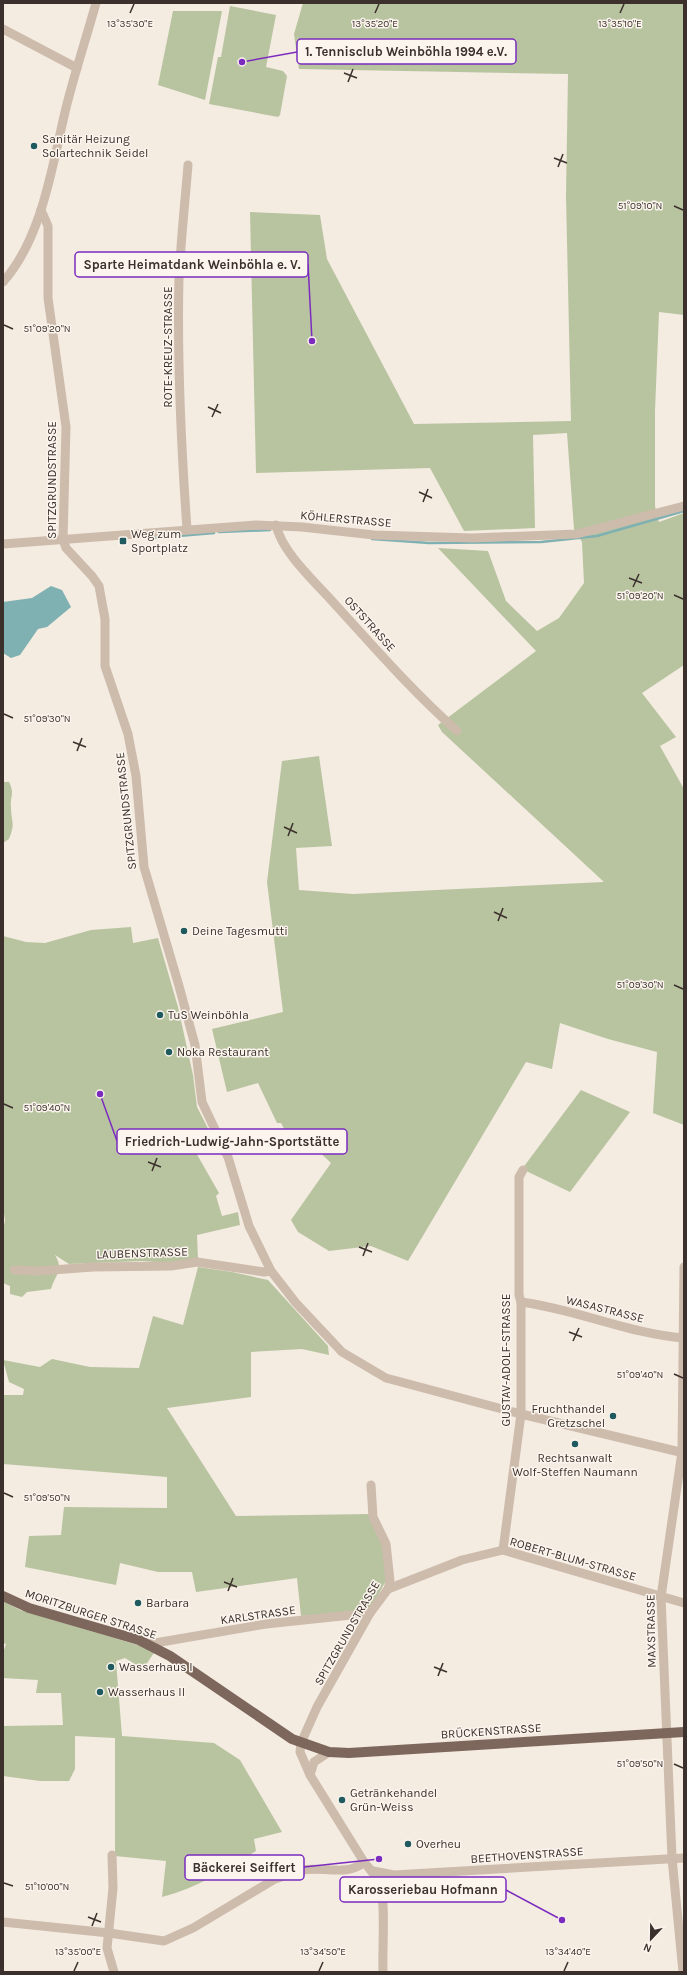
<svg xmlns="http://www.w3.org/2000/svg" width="687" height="1975" font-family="Karla,sans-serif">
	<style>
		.green { fill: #b8c4a0 }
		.water { fill: #7fb0b2 }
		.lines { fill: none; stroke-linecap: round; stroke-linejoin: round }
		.stream { stroke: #7fb0b2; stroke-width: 2.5 }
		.minor { stroke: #cdbbac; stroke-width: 9 }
		.major { stroke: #7d675c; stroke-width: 10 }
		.ticks { fill: none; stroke: #3b302b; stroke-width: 1.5 }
		.poi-dot { fill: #1f5a5e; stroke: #fbf5ee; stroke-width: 1.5 }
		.labels { text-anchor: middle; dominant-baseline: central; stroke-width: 3; stroke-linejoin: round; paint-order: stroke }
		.poi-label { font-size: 12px; fill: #3b302b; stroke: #fbf5ee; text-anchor: start }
		.street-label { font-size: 12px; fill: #3b302b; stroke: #fbf5ee }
		.ticks-label { font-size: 10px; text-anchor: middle; fill: #3b302b; stroke: #fbf5ee; stroke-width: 3; stroke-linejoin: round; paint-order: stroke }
		.leader { fill: none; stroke: #7b2cbf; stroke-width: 1.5 }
		.callout-dot { fill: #7b2cbf; stroke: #fbf5ee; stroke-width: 1.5 }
		.callout { fill: #fbf5ee; stroke: #7b2cbf; stroke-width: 1.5 }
		.callout-label { font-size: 13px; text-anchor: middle; font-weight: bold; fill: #3b302b }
	</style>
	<rect width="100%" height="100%" fill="#f4ebe1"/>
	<g class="green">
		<polygon points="303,3 684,3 684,315 659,312 655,411 655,506 659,522 684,513 684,665 642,693 676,737 660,746 684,789 684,1125 653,1113 657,1052 608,1039 560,1023 552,1069 526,1062 408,1261 371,1246 329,1251 298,1232 291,1220 331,1163 305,1138 287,1134 281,1123 277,1123 258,1083 227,1092 212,1029 283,1012 267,882 282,761 319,756 332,846 296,848 299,890 353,894 604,882 442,732 438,725 536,651 438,548 488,551 506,601 537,631 559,618 584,583 582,542 574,529 567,433 533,435 535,528 464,531 430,468 256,473 250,212 320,215 327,259 414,424 571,421 566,196 568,74 299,69 294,34"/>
		<polygon points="230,6 276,15 266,67 283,71 287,76 280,115 278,117 209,104 218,57 221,57"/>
		<polygon points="173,11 222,11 205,100 158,85"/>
		<path d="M3 782H9C15 794 10 796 11 807 11 823 16 822 9 839L3 843Z"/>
		<path d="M131 927 133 943 158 938 178 1007 193 1075 197 1107 215 1142 209 1147 207 1144 195 1151 219 1193 216 1196 222 1216 238 1212 240 1225 197 1235 198 1259 169 1263 142 1261 69 1264 55 1255C64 1270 56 1273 51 1289L27 1292 22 1297 10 1294V1286L3 1283V1231L5 1220 3 1207V936L26 942 45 943 91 930Z"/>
		<polygon points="581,1090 630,1112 570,1192 522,1169"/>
		<polygon points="198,1267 232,1272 268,1280 328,1346 329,1355 302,1349 251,1352 251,1397 167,1408 236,1516 370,1514 382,1542 388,1577 371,1608 365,1611 301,1616 297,1578 196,1592 192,1572 158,1572 120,1563 116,1585 25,1567 29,1536 61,1535 64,1507 167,1508 167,1477 3,1464 3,1395 23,1395 24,1389 9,1382 3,1360 40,1367 52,1359 90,1367 139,1368 153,1316 183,1325"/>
		<path d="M3 1601 20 1610 141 1646 154 1653 143 1669 125 1658 116 1661 122 1736 214 1743 240 1760 282 1832 254 1839 256 1851C225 1870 197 1888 162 1897L166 1861 115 1856V1738L75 1736V1769L69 1781H40L3 1776V1726L63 1725 61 1693H36L38 1680 3 1678V1653L6 1644 3 1643Z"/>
	</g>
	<polygon class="water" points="51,586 62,590 71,607 47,627 38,629 20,655 11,658 3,653 3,602 32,598"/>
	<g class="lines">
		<g class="stream">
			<polyline points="219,532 270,530"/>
			<polyline points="155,538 214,533"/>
			<polyline points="372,539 429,543 541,542 597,536 684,511"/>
		</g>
		<g class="minor">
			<polyline points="3,29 77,68"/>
			<polyline points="41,210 48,226 48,298 66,427 63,539 66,548 92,576 99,586 105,619 105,666 128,734 136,776 144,867 179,986 195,1045 202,1102 228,1157 249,1226 271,1271 296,1303 342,1352 386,1378 521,1414 684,1453"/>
			<path d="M3 282C42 238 52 167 65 112 74 75 86 39 96 3"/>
			<path d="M276 525C282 552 313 580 332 601 372 645 412 691 457 731"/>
			<path d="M187 529C181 445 177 361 179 277 181 239 185 202 188 165"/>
			<polyline points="3,544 256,525 302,527 374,535 472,538 577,534 684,506"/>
			<polyline points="14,1270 38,1271 93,1267 171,1266 197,1262 264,1272 271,1271"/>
			<path d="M521 1302C576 1309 629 1334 684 1338"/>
			<path d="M371 1485 373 1517 386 1544 390 1581 388 1589 370 1613 317 1707 301 1743 300 1752 310 1775 364 1862C370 1869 376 1876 380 1885 386 1899 382 1953 383 1972"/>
			<polyline points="503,1550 521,1414 521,1302 519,1295 519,1177 523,1170"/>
			<polyline points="388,1589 462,1560 503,1550 684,1603"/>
			<polyline points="149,1644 266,1624 370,1613"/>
			<polyline points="310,1775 314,1762 329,1752"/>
			<polyline points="112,1855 113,1888 107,1948 114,1972"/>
			<polyline points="373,1871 394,1875 684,1858"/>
			<path d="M3 1922 109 1933 164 1941 193 1928 275 1879C284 1876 293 1872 302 1870 322 1866 348 1877 364 1862"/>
			<polyline points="683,1972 672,1858 661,1597 682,1452 684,1267"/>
		</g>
		<polyline class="major" points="3,1596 29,1608 139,1640 170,1656 292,1739 329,1752 349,1753 684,1732"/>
	</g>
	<path class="ticks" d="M130 13 134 4M375 13 379 4M620 13 624 4M344 73 357 78M348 82 353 69M554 158 567 163M558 167 563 154M674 206 683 210M4 325 13 329M208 407 221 413M212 417 218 404M419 492 432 498M423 502 428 489M629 578 642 583M633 587 639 574M674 595 683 599M4 714 13 718M73 742 86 747M77 751 82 738M284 827 297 833M288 836 293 823M494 912 507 918M498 921 503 908M674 985 683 989M4 1104 13 1108M148 1162 161 1167M152 1171 157 1158M359 1247 372 1252M363 1256 368 1243M569 1332 582 1337M573 1341 579 1328M674 1374 683 1378M4 1493 13 1497M224 1582 237 1587M228 1591 233 1578M434 1667 447 1672M438 1676 443 1663M674 1764 683 1768M4 1883 13 1886M88 1917 101 1922M92 1926 97 1913M74 1971 78 1962M319 1971 323 1962M564 1971 568 1962"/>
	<g class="poi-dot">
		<circle cx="34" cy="146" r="4"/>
		<rect x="119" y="537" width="8" height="8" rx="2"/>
		<circle cx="184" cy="931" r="4"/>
		<circle cx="160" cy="1015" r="4"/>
		<circle cx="169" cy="1052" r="4"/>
		<circle cx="613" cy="1416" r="4"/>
		<circle cx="575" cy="1444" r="4"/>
		<circle cx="138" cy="1603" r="4"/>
		<circle cx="111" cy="1667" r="4"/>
		<circle cx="100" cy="1692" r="4"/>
		<circle cx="342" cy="1800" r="4"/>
		<circle cx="408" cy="1844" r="4"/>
	</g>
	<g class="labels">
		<g class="poi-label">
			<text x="42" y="139">Sanitär Heizung<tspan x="42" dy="14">Solartechnik Seidel</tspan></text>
			<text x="131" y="534">Weg zum<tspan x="131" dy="14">Sportplatz</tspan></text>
			<text x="192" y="931">Deine Tagesmutti</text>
			<text x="168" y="1015">TuS Weinböhla</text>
			<text x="177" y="1052">Noka Restaurant</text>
			<text x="605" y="1409" text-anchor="end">Fruchthandel<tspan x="605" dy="14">Gretzschel</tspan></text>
			<text x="575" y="1458" text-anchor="middle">Rechtsanwalt<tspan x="575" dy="14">Wolf-Steffen Naumann</tspan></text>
			<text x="146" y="1603">Barbara</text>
			<text x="119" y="1667">Wasserhaus I</text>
			<text x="108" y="1692">Wasserhaus II</text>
			<text x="350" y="1793">Getränkehandel<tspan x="350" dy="14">Grün-Weiss</tspan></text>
			<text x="416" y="1844">Overheu</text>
		</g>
		<g class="street-label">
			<text transform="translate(168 347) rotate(-90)">ROTE-KREUZ-STRASSE</text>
			<text transform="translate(52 480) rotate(-90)">SPITZGRUNDSTRASSE</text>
			<text transform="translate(346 519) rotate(5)">KÖHLERSTRASSE</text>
			<text transform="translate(370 624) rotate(48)">OSTSTRASSE</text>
			<text transform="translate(126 811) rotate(-96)">SPITZGRUNDSTRASSE</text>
			<text transform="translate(142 1253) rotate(-2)">LAUBENSTRASSE</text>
			<text transform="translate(605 1309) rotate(14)">WASASTRASSE</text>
			<text transform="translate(506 1360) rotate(-90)">GUSTAV-ADOLF-STRASSE</text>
			<text transform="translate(573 1559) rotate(16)">ROBERT-BLUM-STRASSE</text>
			<text transform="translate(91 1614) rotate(18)">MORITZBURGER STRASSE</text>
			<text transform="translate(258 1615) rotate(-8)">KARLSTRASSE</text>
			<text transform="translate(651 1631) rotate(-91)">MAXSTRASSE</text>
			<text transform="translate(347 1633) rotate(-60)">SPITZGRUNDSTRASSE</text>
			<text transform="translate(491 1731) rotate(-4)">BRÜCKENSTRASSE</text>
			<text transform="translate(527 1855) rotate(-4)">BEETHOVENSTRASSE</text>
		</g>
	</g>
	<g class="ticks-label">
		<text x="130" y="27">13°35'30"E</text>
		<text x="375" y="27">13°35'20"E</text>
		<text x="620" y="27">13°35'10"E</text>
		<text x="640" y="209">51°09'10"N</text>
		<text x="47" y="332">51°09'20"N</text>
		<text x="640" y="599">51°09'20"N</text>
		<text x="47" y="722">51°09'30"N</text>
		<text x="640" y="988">51°09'30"N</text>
		<text x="47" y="1111">51°09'40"N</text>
		<text x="640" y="1378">51°09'40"N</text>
		<text x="47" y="1501">51°09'50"N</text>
		<text x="640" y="1767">51°09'50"N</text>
		<text x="47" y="1890">51°10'00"N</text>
		<text x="78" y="1955">13°35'00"E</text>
		<text x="323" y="1955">13°34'50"E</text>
		<text x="568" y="1955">13°34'40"E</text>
	</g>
	<path class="leader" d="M242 62L297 52M312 341L308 264M100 1094L117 1141M379 1859L304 1867M562 1920L506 1890"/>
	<g class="callout-dot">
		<circle cx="242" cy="62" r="4"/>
		<circle cx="312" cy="341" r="4"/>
		<circle cx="100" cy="1094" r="4"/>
		<circle cx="379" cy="1859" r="4"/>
		<circle cx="562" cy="1920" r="4"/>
	</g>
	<g class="callout">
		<rect x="297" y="39" width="219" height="25" rx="4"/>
		<rect x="75" y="252" width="233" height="25" rx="4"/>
		<rect x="117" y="1129" width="230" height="25" rx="4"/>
		<rect x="185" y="1855" width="119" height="25" rx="4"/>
		<rect x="340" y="1877" width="166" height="25" rx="4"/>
	</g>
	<g class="callout-label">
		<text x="406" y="56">1. Tennisclub Weinböhla 1994 e.V.</text>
		<text x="192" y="269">Sparte Heimatdank Weinböhla e. V.</text>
		<text x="232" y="1146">Friedrich-Ludwig-Jahn-Sportstätte</text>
		<text x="244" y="1872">Bäckerei Seiffert</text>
		<text x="423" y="1894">Karosseriebau Hofmann</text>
	</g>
	<rect width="687" height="1975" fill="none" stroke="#3b302b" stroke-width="8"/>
	<g transform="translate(651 1939) rotate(202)" stroke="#fbf5ee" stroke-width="3" paint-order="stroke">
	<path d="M0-3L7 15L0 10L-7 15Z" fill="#3b302b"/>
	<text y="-6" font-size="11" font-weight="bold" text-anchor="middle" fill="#3b302b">N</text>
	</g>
</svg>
